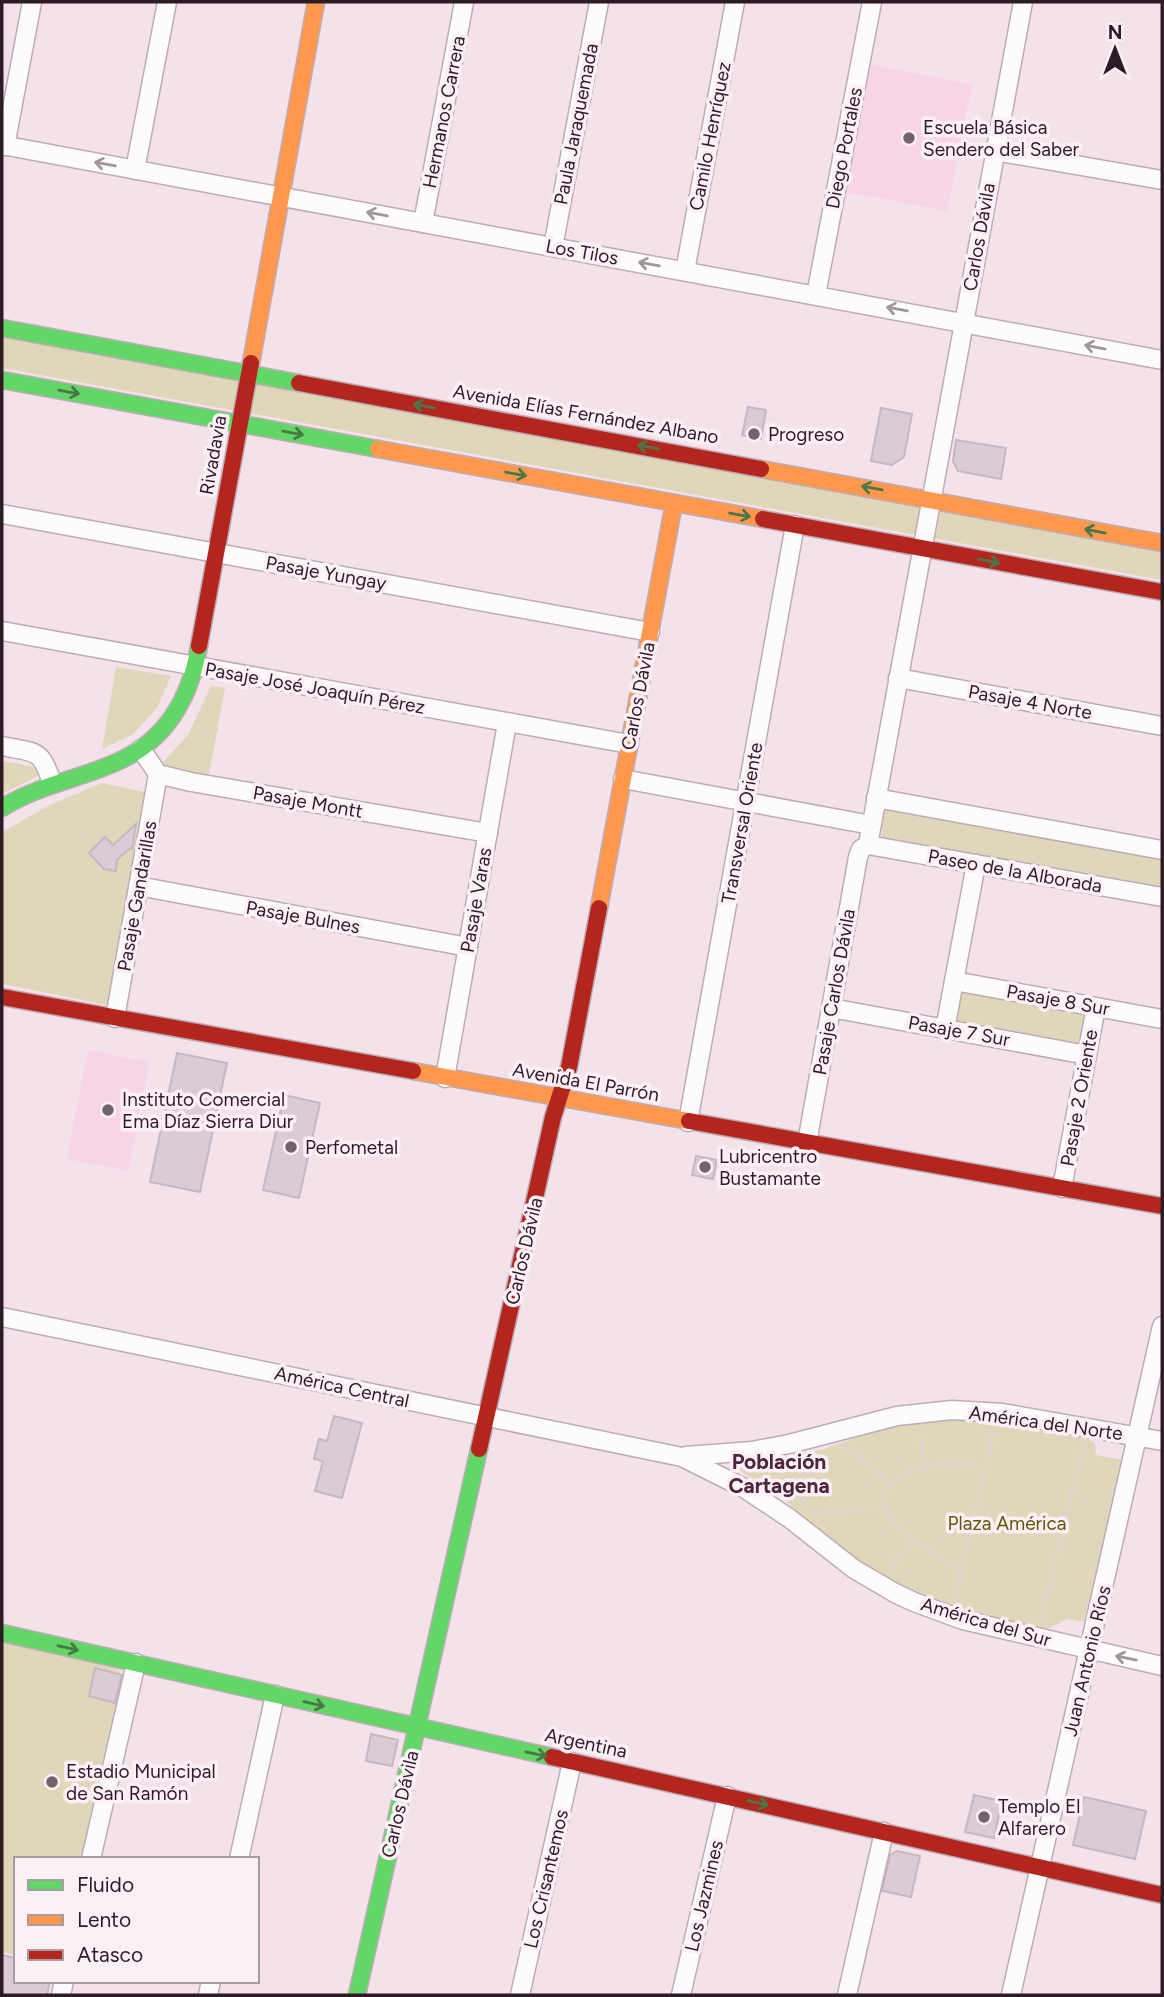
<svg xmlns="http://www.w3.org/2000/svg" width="1164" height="1997" font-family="Figtree,sans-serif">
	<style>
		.built { fill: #f7d5e7 }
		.green { fill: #e0d6ba }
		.building { fill: #dbcbd7; stroke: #c6b7c2; stroke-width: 2 }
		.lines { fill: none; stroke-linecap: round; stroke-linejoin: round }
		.street-casing { stroke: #bdacb5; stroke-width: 21 }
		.fast-casing { stroke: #bdacb5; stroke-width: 19 }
		.slow-casing { stroke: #bdacb5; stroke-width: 19 }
		.jam-casing { stroke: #bdacb5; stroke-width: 19 }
		.path { stroke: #dbd6d9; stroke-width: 3.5; stroke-dasharray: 3.5 3.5; stroke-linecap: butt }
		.street { stroke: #fdfbfc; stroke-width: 18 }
		.fast { stroke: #63d668; stroke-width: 16 }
		.slow { stroke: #ff974d; stroke-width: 16 }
		.jam { stroke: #b3261e; stroke-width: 16 }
		.oneway { stroke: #a0969c }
		.oneway2 { stroke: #487847 }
		.poi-dot { fill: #73616b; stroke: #faf0f5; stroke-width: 2.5 }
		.labels { text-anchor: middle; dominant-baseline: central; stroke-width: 7; stroke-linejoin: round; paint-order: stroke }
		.street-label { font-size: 19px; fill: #2e1b26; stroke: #faf0f5 }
		.poi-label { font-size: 19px; fill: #2e1b26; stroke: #faf0f5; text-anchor: start }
		.park-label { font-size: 19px; fill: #5f5906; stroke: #faf0f5 }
		.neighbourhood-label { font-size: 21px; font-weight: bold; fill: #4d253d; stroke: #faf0f5 }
	</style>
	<rect width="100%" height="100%" fill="#f4e2eb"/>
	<g class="built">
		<polygon points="871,65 972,84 947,211 846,192"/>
		<polygon points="88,1050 149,1062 128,1171 67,1159"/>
	</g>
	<g class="green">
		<polygon points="2,335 1162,551 1162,580 2,368"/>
		<polygon points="116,667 171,676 157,708 133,734 102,749"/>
		<polygon points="211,686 225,688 208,779 156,770 188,735"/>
		<polygon points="2,761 50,770 2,794"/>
		<polygon points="102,783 149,793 112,1006 2,984 2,832 50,805"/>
		<polygon points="880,808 1162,858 1162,887 882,837"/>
		<polygon points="961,987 1087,1010 1080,1047 954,1024"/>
		<polygon points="974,1418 1080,1434 1095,1443 1096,1455 1122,1460 1087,1622 1067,1619 1045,1630 956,1613 874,1572 828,1539 785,1500 732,1465 821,1450 899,1422"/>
		<polygon points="2,1642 118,1669 125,1681 85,1859 16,1859 16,1955 2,1952"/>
	</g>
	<g class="building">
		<polygon points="748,407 766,410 761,439 742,435"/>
		<polygon points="881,408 912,414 904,457 892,465 871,461"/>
		<polygon points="956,440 1006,448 1001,479 958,471 953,461"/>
		<polygon points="136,824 132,849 129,849 117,860 116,871 104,869 89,853 105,837 113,845"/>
		<polygon points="177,1053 227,1063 200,1192 150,1182"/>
		<polygon points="284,1095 320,1103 299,1198 263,1190"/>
		<polygon points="696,1156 717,1160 713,1179 692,1175"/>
		<polygon points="334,1416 362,1423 342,1498 315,1491 323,1461 314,1459 319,1439 327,1441"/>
		<polygon points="95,1668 122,1675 115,1703 89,1696"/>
		<polygon points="371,1734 398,1740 392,1766 366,1761"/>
		<polygon points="974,1795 1002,1801 994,1838 965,1832"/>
		<polygon points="1084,1797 1146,1811 1135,1859 1073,1845"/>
		<polygon points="897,1851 920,1856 911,1897 882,1891 890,1855"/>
		<polygon points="2,1955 16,1958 16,1981 50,1981 47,1995 2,1995"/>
	</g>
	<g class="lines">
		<g class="street-casing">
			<g id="street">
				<polyline points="2,145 1162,360"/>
				<polyline points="5,146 32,2"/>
				<polyline points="995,151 1162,180"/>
				<polyline points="135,170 167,2"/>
				<polyline points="423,223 464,2"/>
				<polyline points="553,247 599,2"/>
				<polyline points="685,271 735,2"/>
				<polyline points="816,295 872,2"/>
				<polyline points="2,514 650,632"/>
				<polyline points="2,631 629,744"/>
				<polyline points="898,678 1162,726"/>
				<path d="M2 746C36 753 41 748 52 783"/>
				<polyline points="141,749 158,774 191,782 488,833"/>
				<polyline points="623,779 871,825"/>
				<polyline points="876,798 1162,850"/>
				<polyline points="868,845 1023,2"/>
				<polyline points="868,845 1162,897"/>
				<polyline points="138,886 468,947"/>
				<polyline points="954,981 1162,1019"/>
				<polyline points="831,1008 1087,1055"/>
				<polyline points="115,1018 158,774"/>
				<polyline points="945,1029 976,864"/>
				<polyline points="445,1078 507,723"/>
				<polyline points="688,1122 795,525"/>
				<polyline points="807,1143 858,857 861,849 868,845"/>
				<polyline points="1062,1188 1096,1007"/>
				<polyline points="2,1317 682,1457 744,1488 789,1518 854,1569 895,1593 914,1602 963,1620 1162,1666"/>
				<polyline points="686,1456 752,1451 789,1444 897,1416 952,1410 1003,1413 1162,1441"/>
				<polyline points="91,1859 136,1663"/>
				<polyline points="239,1859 275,1695"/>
				<polyline points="61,1995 64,1981"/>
				<polyline points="208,1995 211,1981"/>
				<polyline points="520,1995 572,1762"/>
				<polyline points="681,1995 727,1796"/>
				<polyline points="847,1995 884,1832"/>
				<polyline points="1011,1995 1162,1326"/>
			</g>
		</g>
		<g class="fast-casing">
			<g id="fast">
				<polyline points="2,328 299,383"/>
				<polyline points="2,380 378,449"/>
				<path d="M2 808C40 784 82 779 121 760 168 738 191 695 199 646"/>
				<polyline points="2,1633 552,1757"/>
				<polyline points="357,1995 479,1449"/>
			</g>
		</g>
		<g class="slow-casing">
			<g id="slow">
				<polyline points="251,363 316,2"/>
				<polyline points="378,449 763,519"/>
				<polyline points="761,469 1162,543"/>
				<polyline points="599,908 674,503"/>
				<polyline points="413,1071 689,1121"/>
			</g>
		</g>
		<g class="jam-casing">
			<g id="jam">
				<polyline points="299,383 761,469"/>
				<polyline points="763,519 1162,592"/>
				<polyline points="199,646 251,363"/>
				<polyline points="2,997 413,1071"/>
				<polyline points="689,1121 1162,1206"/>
				<polyline points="479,1449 553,1117 569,1067 599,908"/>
				<polyline points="552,1757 1162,1895"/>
			</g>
		</g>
		<g class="path">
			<polyline points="919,1431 925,1467"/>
			<polyline points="845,1446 891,1482"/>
			<polyline points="806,1509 802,1485 805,1467 821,1454"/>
			<polyline points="811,1514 885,1508"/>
			<path d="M962 1569C946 1560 923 1550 910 1538 902 1531 890 1519 886 1509 872 1475 931 1464 953 1464 963 1464 975 1465 985 1466"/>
			<polyline points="888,1572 911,1540"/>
			<polyline points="955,1599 994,1429"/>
			<polyline points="1040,1621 1084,1442"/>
		</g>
		<use href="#street" class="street"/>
		<use href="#fast" class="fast"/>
		<use href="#slow" class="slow"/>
		<use href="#jam" class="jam"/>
	</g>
	<defs><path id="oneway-shaft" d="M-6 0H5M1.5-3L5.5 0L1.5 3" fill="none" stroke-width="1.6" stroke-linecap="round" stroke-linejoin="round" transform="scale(1.75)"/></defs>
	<g class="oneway">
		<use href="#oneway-shaft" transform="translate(105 164) rotate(-170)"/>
		<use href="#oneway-shaft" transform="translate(377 214) rotate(-170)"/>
		<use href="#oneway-shaft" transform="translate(649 264) rotate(-170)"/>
		<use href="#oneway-shaft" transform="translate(897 309) rotate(-170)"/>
		<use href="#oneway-shaft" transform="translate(1095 347) rotate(-169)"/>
		<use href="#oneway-shaft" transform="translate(1126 1658) rotate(-168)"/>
	</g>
	<g class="oneway2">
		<use href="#oneway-shaft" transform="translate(69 392) rotate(10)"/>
		<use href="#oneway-shaft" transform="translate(424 406) rotate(-170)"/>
		<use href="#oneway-shaft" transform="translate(293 433) rotate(10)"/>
		<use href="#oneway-shaft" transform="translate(648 447) rotate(-170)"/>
		<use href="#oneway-shaft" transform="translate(516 474) rotate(10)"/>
		<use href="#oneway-shaft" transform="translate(872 488) rotate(-170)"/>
		<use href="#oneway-shaft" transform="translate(740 515) rotate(10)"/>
		<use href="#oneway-shaft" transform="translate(1095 531) rotate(-169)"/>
		<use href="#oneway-shaft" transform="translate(989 561) rotate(10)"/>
		<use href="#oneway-shaft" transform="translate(68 1648) rotate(13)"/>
		<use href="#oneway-shaft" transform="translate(314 1704) rotate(13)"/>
		<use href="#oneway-shaft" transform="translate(536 1754) rotate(12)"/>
		<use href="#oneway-shaft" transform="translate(758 1803) rotate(13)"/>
	</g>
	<g class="poi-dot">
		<circle cx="909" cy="138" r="7"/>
		<circle cx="754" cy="434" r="7"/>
		<circle cx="108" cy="1110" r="7"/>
		<circle cx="291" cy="1147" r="7"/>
		<circle cx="705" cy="1167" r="7"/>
		<circle cx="52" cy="1782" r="7"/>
		<circle cx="984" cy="1817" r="7"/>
	</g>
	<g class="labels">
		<g class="street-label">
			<text transform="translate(444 112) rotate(-79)">Hermanos Carrera</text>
			<text transform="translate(576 124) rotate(-79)">Paula Jaraquemada</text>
			<text transform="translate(710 136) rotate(-79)">Camilo Henríquez</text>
			<text transform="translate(844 148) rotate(-79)">Diego Portales</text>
			<text transform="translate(979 237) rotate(-80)">Carlos Dávila</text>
			<text transform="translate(582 252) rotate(10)">Los Tilos</text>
			<text transform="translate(586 414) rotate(10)">Avenida Elías Fernández Albano</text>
			<text transform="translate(213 455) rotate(-80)">Rivadavia</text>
			<text transform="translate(326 573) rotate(10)">Pasaje Yungay</text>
			<text transform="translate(315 688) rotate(10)">Pasaje José Joaquín Pérez</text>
			<text transform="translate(638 696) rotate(-79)">Carlos Dávila</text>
			<text transform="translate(1030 702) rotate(10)">Pasaje 4 Norte</text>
			<text transform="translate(308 802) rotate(10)">Pasaje Montt</text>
			<text transform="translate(742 823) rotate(-80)">Transversal Oriente</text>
			<text transform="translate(1015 871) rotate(10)">Paseo de la Alborada</text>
			<text transform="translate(137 896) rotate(-80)">Pasaje Gandarillas</text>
			<text transform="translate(476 900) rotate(-80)">Pasaje Varas</text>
			<text transform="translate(303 917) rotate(10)">Pasaje Bulnes</text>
			<text transform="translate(834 992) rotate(-80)">Pasaje Carlos Dávila</text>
			<text transform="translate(1058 1000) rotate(10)">Pasaje 8 Sur</text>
			<text transform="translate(959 1031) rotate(10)">Pasaje 7 Sur</text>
			<text transform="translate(586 1082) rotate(10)">Avenida El Parrón</text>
			<text transform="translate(1079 1098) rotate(-80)">Pasaje 2 Oriente</text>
			<text transform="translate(524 1251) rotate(-77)">Carlos Dávila</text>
			<text transform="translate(342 1387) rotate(12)">América Central</text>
			<text transform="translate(1046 1423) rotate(8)">América del Norte</text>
			<text transform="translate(986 1622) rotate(16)">América del Sur</text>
			<text transform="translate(1087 1661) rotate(-77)">Juan Antonio Ríos</text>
			<text transform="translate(586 1743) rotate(12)">Argentina</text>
			<text transform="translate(400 1804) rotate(-77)">Carlos Dávila</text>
			<text transform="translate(546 1879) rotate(-77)">Los Crisantemos</text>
			<text transform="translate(704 1896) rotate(-77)">Los Jazmines</text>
		</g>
		<g class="poi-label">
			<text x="923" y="127">Escuela Básica<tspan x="923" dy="22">Sendero del Saber</tspan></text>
			<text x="768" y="434">Progreso</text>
			<text x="122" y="1099">Instituto Comercial<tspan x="122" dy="22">Ema Díaz Sierra Diur</tspan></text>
			<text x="305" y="1147">Perfometal</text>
			<text x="719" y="1156">Lubricentro<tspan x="719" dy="22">Bustamante</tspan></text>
			<text x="66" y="1771">Estadio Municipal<tspan x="66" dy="22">de San Ramón</tspan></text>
			<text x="998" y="1806">Templo El<tspan x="998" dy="22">Alfarero</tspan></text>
		</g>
		<g class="park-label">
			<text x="1007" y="1523">Plaza América</text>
		</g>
		<g class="neighbourhood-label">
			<text x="779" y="1461">Población<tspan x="779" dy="24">Cartagena</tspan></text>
		</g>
	</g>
	<rect width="1164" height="1997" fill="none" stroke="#2e1b26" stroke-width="7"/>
	<rect x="14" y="1857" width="245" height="126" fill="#faf0f5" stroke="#a89ba2" stroke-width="2"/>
	<rect x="28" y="1880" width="35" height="10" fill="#63d668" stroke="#a89ba2" stroke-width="2"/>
	<text x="77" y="1892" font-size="21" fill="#2e1b26">Fluido</text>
	<rect x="28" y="1915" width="35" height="10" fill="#ff974d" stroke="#a89ba2" stroke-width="2"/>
	<text x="77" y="1927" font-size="21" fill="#2e1b26">Lento</text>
	<rect x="28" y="1950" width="35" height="10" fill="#b3261e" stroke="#a89ba2" stroke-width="2"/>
	<text x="77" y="1962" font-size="21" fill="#2e1b26">Atasco</text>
	<g transform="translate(1115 49)" stroke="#faf0f5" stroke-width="5" paint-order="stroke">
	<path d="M0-5L12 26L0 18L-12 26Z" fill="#2e1b26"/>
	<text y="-10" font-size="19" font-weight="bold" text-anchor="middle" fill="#2e1b26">N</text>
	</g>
</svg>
